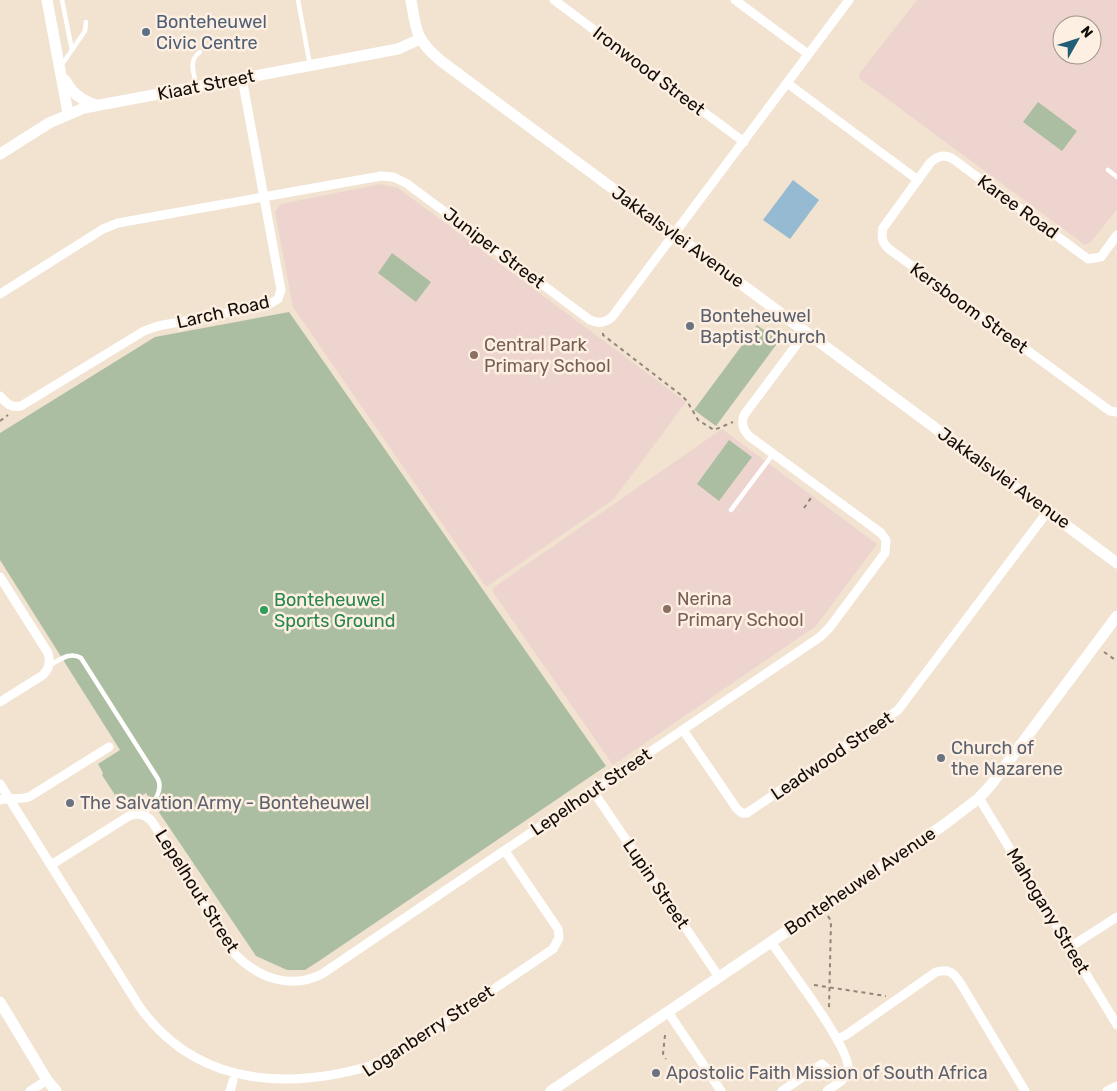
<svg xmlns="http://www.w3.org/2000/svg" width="1117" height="1091" font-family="Rubik,sans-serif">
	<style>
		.education { fill: #eed4ce; fill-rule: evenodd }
		.green { fill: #acbea2 }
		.water { fill: #95bad1 }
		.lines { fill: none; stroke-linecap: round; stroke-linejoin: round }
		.path { stroke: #918679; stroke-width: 2; stroke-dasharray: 4 4; stroke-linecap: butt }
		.service { stroke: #fff; stroke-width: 4.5 }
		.minor { stroke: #fff; stroke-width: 9 }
		.tertiary { stroke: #fff; stroke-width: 11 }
		.service-dot { fill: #5c6f8a; stroke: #fdefe2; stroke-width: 2 }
		.worship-dot { fill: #6b7280; stroke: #fdefe2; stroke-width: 2 }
		.education-dot { fill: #8d6e63; stroke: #fdefe2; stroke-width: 2 }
		.leisure-dot { fill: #2e9e5b; stroke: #fdefe2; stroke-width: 2 }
		.labels { text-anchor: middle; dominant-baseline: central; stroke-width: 5; stroke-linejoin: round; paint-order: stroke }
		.service-label { font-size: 18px; fill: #4e5e75; stroke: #fdefe2; text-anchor: start }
		.street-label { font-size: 18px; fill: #130d08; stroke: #fdefe2 }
		.worship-label { font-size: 18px; fill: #5b616d; stroke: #fdefe2; text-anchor: start }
		.education-label { font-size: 18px; fill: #785e54; stroke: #fdefe2; text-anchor: start }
		.leisure-label { font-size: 18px; fill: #27864d; stroke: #fdefe2; text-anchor: start }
	</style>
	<rect width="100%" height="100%" fill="#f2e2d0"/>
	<g class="education">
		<path d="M917 0H1117V209L1091 242 1085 245 860 79 859 74ZM1062 25H1092V55H1062Z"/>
		<polygon points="381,184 398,188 686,402 614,499 486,587 293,307 275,212 281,204"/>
		<polygon points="722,429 877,544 816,626 613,765 493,592 493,588"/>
	</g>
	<g class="green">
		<polygon points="1038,102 1077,131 1062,151 1023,122"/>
		<polygon points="392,253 431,282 416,302 378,273"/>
		<polygon points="289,312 606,766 319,961 305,970 287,970 256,956 146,793 123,807 117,794 115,795 102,775 103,773 98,764 120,750 0,560 0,433 155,337"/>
		<polygon points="757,325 779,341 716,426 694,410"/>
		<polygon points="729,440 752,457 719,501 697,484"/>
	</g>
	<polygon class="water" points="793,180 819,200 790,239 763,220"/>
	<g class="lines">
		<g class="path">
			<polyline points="603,333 603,335 681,395 687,401 698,420 714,430 733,422"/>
			<polyline points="0,421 8,415"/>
			<polyline points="804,508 813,495"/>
			<polyline points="1104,652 1117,661"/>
			<polyline points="828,916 831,921 829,1008"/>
			<polyline points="814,985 886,996"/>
			<polyline points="665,1035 663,1054 666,1059"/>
		</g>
		<g class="service">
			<polyline points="62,0 72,50"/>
			<polyline points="298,0 310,65"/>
			<polyline points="61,66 85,31 86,22"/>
			<path d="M196 85C194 73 188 60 200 52"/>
			<polyline points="1108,170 1117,177"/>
			<polyline points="731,510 773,454"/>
			<path d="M50 665C60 660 70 651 81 658L158 779C164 792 151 805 144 815"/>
		</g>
		<g class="minor">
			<polyline points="554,0 744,142"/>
			<polyline points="735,0 808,54"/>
			<polyline points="787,83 918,180"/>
			<path d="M1117 235 1101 257 1088 259 953 159C945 154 937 156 930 163L883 228C881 237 882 243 889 249L1110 411 1117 412"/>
			<path d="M0 294 103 229 118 223 381 176 393 177 406 183 590 320C598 324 605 323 612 317L849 0"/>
			<path d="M0 396C7 404 11 408 21 406L144 331 158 326 268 305 278 299 281 290 242 78"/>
			<path d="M0 577 48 653C51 662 49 669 43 675L0 702"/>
			<polyline points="683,730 737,809 742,813 747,813 898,710 1048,511"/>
			<path d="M0 784 139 1006C199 1091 298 1091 389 1060L553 949 559 938 558 929 505 851"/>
			<polyline points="593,791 719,977"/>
			<polyline points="979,798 1117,1025"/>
			<path d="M0 800C10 797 19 800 29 797L109 747"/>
			<path d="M51 865 129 816C139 812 147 815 153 823L235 954C258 978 291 990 322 974L820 637 830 627 885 553 886 540 881 533 749 436C743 430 741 424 744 415L806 332"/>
			<path d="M771 942C785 963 852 1049 848 1070 846 1080 835 1085 827 1091"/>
			<polyline points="1070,947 1117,917"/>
			<polyline points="668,1012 721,1091"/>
			<path d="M837 1039 846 1035 936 972C949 968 954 973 961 984L1025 1091"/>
			<polyline points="30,1091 47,1080"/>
			<polyline points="230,1091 233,1081"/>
			<polyline points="782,1091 822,1064 841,1081"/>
			<polyline points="1107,1091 1117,1086"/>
		</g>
		<g class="tertiary">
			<polyline points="47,0 68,113"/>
			<path d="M411 0C416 31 416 40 441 61L1117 563"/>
			<path d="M65 80C73 94 81 100 96 105"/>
			<polyline points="0,154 49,123 84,108 398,49 420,39"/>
			<polyline points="0,1002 47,1080 56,1091"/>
			<polyline points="551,1091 945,824 979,798 990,786 1117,616"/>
		</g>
	</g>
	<circle class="service-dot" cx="146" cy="32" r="5"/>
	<g class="worship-dot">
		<circle cx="690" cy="326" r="5"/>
		<circle cx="941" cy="758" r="5"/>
		<circle cx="70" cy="803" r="5"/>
		<circle cx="656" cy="1073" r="5"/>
	</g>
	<g class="education-dot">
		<circle cx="474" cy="355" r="5"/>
		<circle cx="667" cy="609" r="5"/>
	</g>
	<circle class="leisure-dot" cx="264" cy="610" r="5"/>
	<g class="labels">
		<g class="service-label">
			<text x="156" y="22">Bonteheuwel<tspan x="156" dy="21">Civic Centre</tspan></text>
		</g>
		<g class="street-label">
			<text transform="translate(649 71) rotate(37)">Ironwood Street</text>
			<text transform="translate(206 85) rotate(-11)">Kiaat Street</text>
			<text transform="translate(1018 207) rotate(36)">Karee Road</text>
			<text transform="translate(678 237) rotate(36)">Jakkalsvlei Avenue</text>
			<text transform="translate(494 248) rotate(37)">Juniper Street</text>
			<text transform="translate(969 308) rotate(36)">Kersboom Street</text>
			<text transform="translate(223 312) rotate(-13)">Larch Road</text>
			<text transform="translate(1004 478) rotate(36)">Jakkalsvlei Avenue</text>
			<text transform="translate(832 756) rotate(-34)">Leadwood Street</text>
			<text transform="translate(591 792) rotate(-34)">Lepelhout Street</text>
			<text transform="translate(860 881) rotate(-34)">Bonteheuwel Avenue</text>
			<text transform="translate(656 884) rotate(56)">Lupin Street</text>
			<text transform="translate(197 891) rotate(58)">Lepelhout Street</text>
			<text transform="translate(1048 911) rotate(59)">Mahogany Street</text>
			<text transform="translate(428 1031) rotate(-33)">Loganberry Street</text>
		</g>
		<g class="worship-label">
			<text x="700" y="316">Bonteheuwel<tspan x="700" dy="21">Baptist Church</tspan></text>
			<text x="951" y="748">Church of<tspan x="951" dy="21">the Nazarene</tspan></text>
			<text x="80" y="803">The Salvation Army - Bonteheuwel</text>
			<text x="666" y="1073">Apostolic Faith Mission of South Africa</text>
		</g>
		<g class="education-label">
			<text x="484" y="345">Central Park<tspan x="484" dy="21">Primary School</tspan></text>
			<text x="677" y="599">Nerina<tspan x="677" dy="21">Primary School</tspan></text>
		</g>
		<g class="leisure-label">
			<text x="274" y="600">Bonteheuwel<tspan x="274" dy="21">Sports Ground</tspan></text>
		</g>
	</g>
	<g transform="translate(1077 40) rotate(51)"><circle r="24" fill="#fdefe2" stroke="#9f958b"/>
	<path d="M0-4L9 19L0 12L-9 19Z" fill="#225e76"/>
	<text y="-8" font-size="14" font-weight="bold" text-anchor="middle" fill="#130d08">N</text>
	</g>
</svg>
